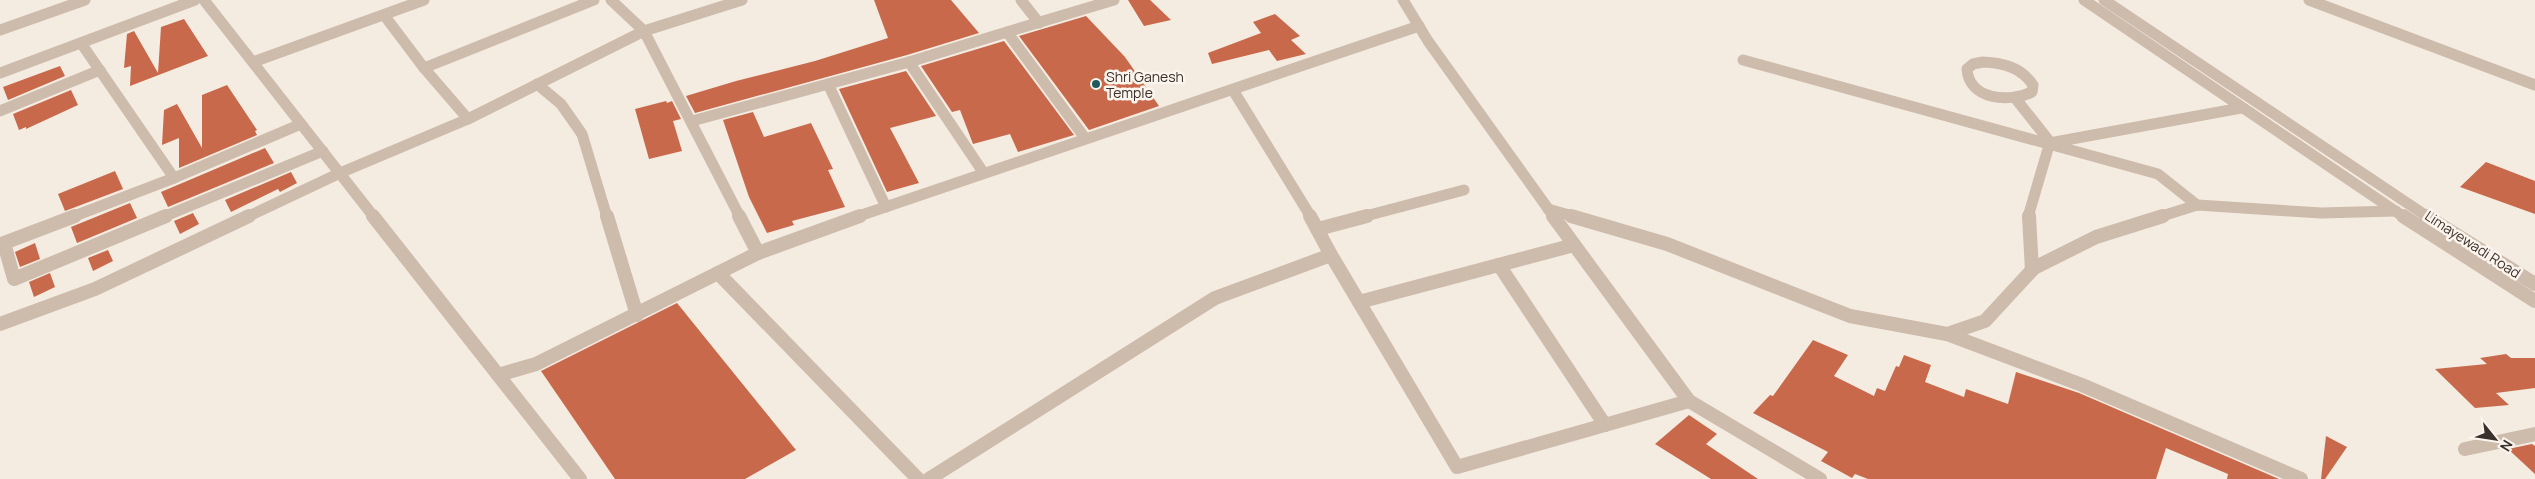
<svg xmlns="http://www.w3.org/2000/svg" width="2535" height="479" font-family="Manrope,sans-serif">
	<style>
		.building { fill: #c8694b }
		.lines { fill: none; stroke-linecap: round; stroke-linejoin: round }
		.minor-far1 { stroke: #cdbbac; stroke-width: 11 }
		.minor { stroke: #cdbbac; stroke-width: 14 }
		.poi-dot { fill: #1f5a5e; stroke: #fbf5ee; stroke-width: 2 }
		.labels { text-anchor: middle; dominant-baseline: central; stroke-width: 5; stroke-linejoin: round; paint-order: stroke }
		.poi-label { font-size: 14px; fill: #3b302b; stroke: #fbf5ee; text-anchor: start }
		.street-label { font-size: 14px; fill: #3b302b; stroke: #fbf5ee }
	</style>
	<rect width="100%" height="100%" fill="#f4ebe1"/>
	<g class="building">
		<polygon points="874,0 951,0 979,33 907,55 695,113 686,96 736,81 815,61 888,38"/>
		<polygon points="1128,0 1150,0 1171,20 1144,26"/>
		<polygon points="1275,14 1300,36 1291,40 1306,54 1277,61 1269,50 1212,64 1208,53 1261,33 1253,22"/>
		<polygon points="1086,16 1125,57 1159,106 1089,130 1019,36"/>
		<polygon points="184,19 208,56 130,86 131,66 124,68 127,34 134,31 158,73 161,27"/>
		<polygon points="1004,41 1074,135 1018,152 1010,134 973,144 960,110 952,112 921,66"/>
		<polygon points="60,66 65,76 8,100 3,87"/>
		<polygon points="906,71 936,116 890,128 919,183 887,192 839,89"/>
		<polygon points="227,85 257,130 255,131 257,135 179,168 179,138 162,145 164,110 177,104 202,148 202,95"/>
		<polygon points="71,90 78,105 26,129 26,127 19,130 13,114"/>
		<polygon points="666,101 667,103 672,101 681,119 673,121 682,151 649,159 635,109"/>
		<polygon points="753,112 764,137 811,123 833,169 828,170 845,207 792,221 794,225 767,233 749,197 723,120"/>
		<polygon points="265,148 274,163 168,207 161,192"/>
		<polygon points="2486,162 2535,181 2535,214 2460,187"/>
		<polygon points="115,171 123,189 65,211 58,194"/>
		<polygon points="291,172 297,183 280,192 278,189 231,212 225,200"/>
		<polygon points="130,203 137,218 77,243 71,227"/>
		<polygon points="193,213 199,224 180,234 174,221"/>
		<polygon points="35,243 40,259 20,267 15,252"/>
		<polygon points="108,250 113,261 93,271 88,258"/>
		<polygon points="50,273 55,287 34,297 29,282"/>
		<polygon points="677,303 796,450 745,479 615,479 541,371"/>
		<polygon points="1813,340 1848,355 1834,376 1874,396 1877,388 1885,391 1896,366 1899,367 1904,355 1931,365 1925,382 1964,397 1966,389 2008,404 2016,372 2079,393 2279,479 2227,479 2228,474 2166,448 2156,479 1868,479 1855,474 1852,478 1821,461 1828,452 1753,413 1770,395 1773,396"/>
		<polygon points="2506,354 2511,358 2535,358 2535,388 2496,393 2509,405 2475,408 2435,369 2487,364 2480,358"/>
		<polygon points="1689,415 1717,434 1706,444 1758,479 1711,479 1655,444"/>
		<polygon points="2326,436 2347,447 2325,479 2321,479"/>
		<polygon points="2532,444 2535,446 2535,474 2508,449"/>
	</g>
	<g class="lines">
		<g class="minor-far1">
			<polyline points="204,0 374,217"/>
			<polyline points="611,0 644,31 740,217"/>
			<polyline points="1021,0 1039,23"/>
			<polyline points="1403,0 1428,41 1554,217"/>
			<polyline points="2084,0 2404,217"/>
			<polyline points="2104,0 2428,217"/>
			<polyline points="2309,0 2535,85"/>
			<polyline points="384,15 424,68 594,0"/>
			<polyline points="0,30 85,0"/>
			<polyline points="1007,32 1114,0"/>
			<polyline points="81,43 174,178"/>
			<polyline points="1743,60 2158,174 2197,205"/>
			<polyline points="253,62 424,0"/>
			<polyline points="909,62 983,172"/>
			<path d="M1983 62C2003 63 2021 67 2033 85L2032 92C2009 103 1969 100 1967 69L1973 64Z"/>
			<polyline points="424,68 468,119"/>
			<polyline points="0,73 195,0"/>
			<polyline points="537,84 561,104 582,134 607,217"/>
			<polyline points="828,84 886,207"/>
			<polyline points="1233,90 1311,217"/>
			<polyline points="2016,99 2050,142"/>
			<polyline points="0,111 100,70"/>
			<polyline points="692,121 909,62 1007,32 1085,138"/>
			<polyline points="2055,142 2241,108"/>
			<polyline points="1548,209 1576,217"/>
			<polyline points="72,217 174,178 301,124"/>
			<polyline points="163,217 323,151"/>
			<polyline points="247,217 340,173 468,119 644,31 742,0"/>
			<polyline points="856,217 1419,26"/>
			<polyline points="1362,217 1464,190"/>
			<polyline points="2028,217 2050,142"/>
			<polyline points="2159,217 2197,205 2321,213 2396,211"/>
		</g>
		<g class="minor">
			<polyline points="75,216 4,243 14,279 166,216"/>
			<polyline points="373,216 580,479"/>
			<polyline points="607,216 637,315"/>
			<polyline points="739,216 758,253"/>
			<polyline points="1310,216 1331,255"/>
			<polyline points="1553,216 1689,401 1820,479"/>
			<polyline points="1571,216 1667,244 1850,316 1947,334 1985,321 2034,268 2096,237 2163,216"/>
			<polyline points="2029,216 2032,270"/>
			<polyline points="2403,216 2535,301"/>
			<polyline points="2426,216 2535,284"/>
			<polyline points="1318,229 1367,216"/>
			<polyline points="1499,265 1605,425"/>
			<polyline points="718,273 758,253 860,216"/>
			<polyline points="1359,302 1574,245"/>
			<polyline points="0,324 95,289 249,216"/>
			<polyline points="1947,334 2082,385 2301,479"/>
			<polyline points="498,375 536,364 718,273 918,479"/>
			<polyline points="2465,449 2535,434"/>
			<polyline points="929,479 1215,298 1331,255 1457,467 1689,401"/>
		</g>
	</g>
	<circle class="poi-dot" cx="1096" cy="84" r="5"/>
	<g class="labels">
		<g class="poi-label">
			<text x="1106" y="76">Shri Ganesh<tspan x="1106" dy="16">Temple</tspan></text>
		</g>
		<g class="street-label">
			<text transform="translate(2473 244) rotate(33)">Limayewadi Road</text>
		</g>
	</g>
	<g transform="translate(2495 439) rotate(120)" stroke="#fbf5ee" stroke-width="4" paint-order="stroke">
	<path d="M0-4L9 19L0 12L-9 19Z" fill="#3b302b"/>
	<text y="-8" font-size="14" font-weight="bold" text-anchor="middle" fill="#3b302b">N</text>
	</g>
</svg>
